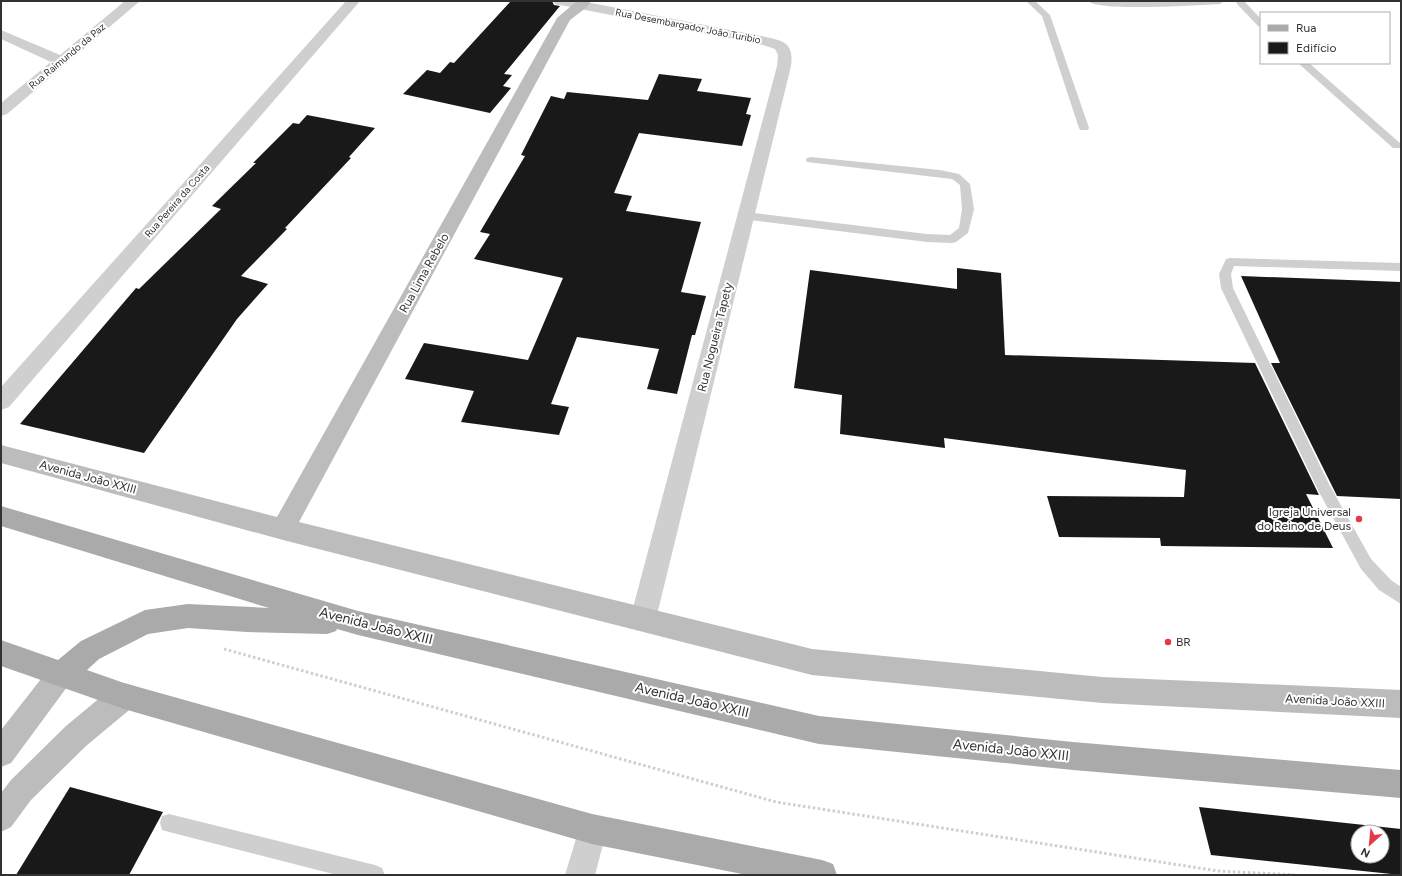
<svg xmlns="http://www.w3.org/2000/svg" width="1402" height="876" font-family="Figtree,sans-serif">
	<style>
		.building { fill: #191919; fill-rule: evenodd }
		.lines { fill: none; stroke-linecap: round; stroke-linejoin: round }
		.path { stroke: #cfcfcf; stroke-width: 3; stroke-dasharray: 2.5 2.5; stroke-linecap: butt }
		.lane { fill: #cfcfcf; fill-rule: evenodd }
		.street { fill: #cfcfcf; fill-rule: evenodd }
		.secondary { fill: #bcbcbc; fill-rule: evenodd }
		.primary { fill: #aaa; fill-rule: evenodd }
		.poi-dot { fill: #e23a46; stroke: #fff; stroke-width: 1.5 }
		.labels { text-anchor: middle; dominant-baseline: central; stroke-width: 4; stroke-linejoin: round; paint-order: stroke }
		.far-street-label { font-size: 10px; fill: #323232; stroke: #fff }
		.street-label { font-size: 12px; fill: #323232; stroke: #fff }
		.poi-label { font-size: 12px; fill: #323232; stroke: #fff; text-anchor: end }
		.near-street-label { font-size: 14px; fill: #323232; stroke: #fff }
	</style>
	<rect width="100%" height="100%" fill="#fff"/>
	<g class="building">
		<polygon points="511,1 552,1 554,5 560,6 504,74 512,75 503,86 511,88 490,113 403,94 427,70 440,73 450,62 454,63"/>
		<polygon points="659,74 702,79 697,91 751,98 746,114 751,115 742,146 639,133 614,193 632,196 626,211 701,222 681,292 706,296 695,335 692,335 677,394 647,389 659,349 577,337 551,404 569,407 559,435 461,422 474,391 405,379 424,343 528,360 563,278 474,259 490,234 480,232 525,156 521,155 551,96 564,99 567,92 648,100"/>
		<polygon points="307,115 375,128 349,157 351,158 285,228 287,229 241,276 268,284 237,319 144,453 20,424 136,288 139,289 221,209 212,206 256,163 253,163 293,123 299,124"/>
		<polygon points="957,268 1001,273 1005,355 1255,363 1319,495 1306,494 1333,548 1161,546 1160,538 1059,537 1047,496 1184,497 1186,470 944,438 945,448 840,434 842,395 794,388 810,270 957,289"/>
		<polygon points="1241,276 1401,282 1401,499 1337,496 1271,363 1280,363"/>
		<polygon points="70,787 163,812 129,875 16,875"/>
		<path d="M1199 807 1401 829V875L1211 855ZM1358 832H1382V856H1358Z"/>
	</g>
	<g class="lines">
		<polyline class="path" points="224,649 776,802 1218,871 1295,875"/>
		<g class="lane">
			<polygon points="1026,1 1035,1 1050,15 1089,128 1088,130 1080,130 1079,128 1042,16"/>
			<path d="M1088 1H1224L1220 4C1200 5 1099 12 1088 1Z"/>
			<polygon points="1236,1 1244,1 1261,19 1261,27 1258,26 1237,4"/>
			<polygon points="1298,63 1309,63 1401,144 1401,148 1393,148"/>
			<polygon points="811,157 940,170 959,174 970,184 974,209 968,233 956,242 952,243 927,242 742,219 740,216 742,213 746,212 927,234 950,235 959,228 962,209 960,185 952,179 807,162 806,160 807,158"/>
			<polygon points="1230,258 1401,263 1401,271 1234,266 1231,274 1233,288 1329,484 1371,559 1391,580 1401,587 1401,604 1379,590 1361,569 1319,492 1221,288 1219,274 1226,259"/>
			<polygon points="169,814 375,865 382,868 385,875 337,875 169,832 162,830 160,823 162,816"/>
		</g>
		<g class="street">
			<polygon points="125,1 140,1 7,114 1,116 1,103 51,62 1,39 1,30 60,55"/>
			<polygon points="346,1 360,1 9,407 1,410 1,387"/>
			<path d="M553 1H581L766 37C785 41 794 44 791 66L656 619 652 628 643 631 634 628 630 619 777 66 778 55 775 49 763 45 560 5 555 4Z"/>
			<polygon points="592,814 602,819 607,829 595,875 565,875 582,819"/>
		</g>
		<g class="secondary">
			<polygon points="577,1 591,1 587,7 570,20 299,522 812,649 1102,677 1401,690 1401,718 1102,703 812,675 283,540 1,463 1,445 277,517 557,18"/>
			<polygon points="61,661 70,665 74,674 70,683 11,763 1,767 1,730 52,665"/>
			<polygon points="124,683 134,686 137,696 134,706 86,746 31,800 11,827 1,832 1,793 11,780 66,726 114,686"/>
		</g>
		<polygon class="primary" points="1,506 358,611 819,716 1073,742 1401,770 1401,798 1073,770 819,744 358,635 337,629 336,631 327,634 247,632 188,628 148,634 99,659 87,670 124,683 592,814 822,860 833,864 837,875 747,875 592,844 124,709 1,666 1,640 58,660 81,641 145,610 188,604 269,608 1,526"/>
	</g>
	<g class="poi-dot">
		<circle cx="1359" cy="519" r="4"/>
		<circle cx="1168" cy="642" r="4"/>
	</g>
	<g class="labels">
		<g class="far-street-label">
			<text transform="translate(688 26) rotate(11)">Rua Desembargador João Turibio</text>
			<text transform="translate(67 56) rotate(-40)">Rua Raimundo da Paz</text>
			<text transform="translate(177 201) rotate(-49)">Rua Pereira da Costa</text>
		</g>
		<g class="street-label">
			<text transform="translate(424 273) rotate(-61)">Rua Lima Rebelo</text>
			<text transform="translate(715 337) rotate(-76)">Rua Nogueira Tapety</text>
			<text transform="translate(88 477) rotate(15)">Avenida João XXIII</text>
			<text transform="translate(1335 701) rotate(3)">Avenida João XXIII</text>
		</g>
		<g class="poi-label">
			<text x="1351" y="512">Igreja Universal<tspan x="1351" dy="14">do Reino de Deus</tspan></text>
			<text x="1176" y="642" text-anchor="start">BR</text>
		</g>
		<g class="near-street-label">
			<text transform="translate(376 626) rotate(14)">Avenida João XXIII</text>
			<text transform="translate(692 700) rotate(13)">Avenida João XXIII</text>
			<text transform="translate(1011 750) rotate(6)">Avenida João XXIII</text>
		</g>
	</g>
	<rect width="1402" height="876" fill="none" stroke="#323232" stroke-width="4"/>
	<rect x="1260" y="12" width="130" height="52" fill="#ffffff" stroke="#adadad"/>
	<rect x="1268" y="25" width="20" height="6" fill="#aaaaaa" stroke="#adadad"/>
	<text x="1296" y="32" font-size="12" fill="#323232">Rua</text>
	<rect x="1268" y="42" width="20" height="12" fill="#191919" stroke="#adadad"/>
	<text x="1296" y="52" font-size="12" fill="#323232">Edifício</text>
	<g transform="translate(1370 844) rotate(207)"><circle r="19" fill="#ffffff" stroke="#adadad"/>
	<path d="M0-3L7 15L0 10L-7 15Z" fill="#e23a46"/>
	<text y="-6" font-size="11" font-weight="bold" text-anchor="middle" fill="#323232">N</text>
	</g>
</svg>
